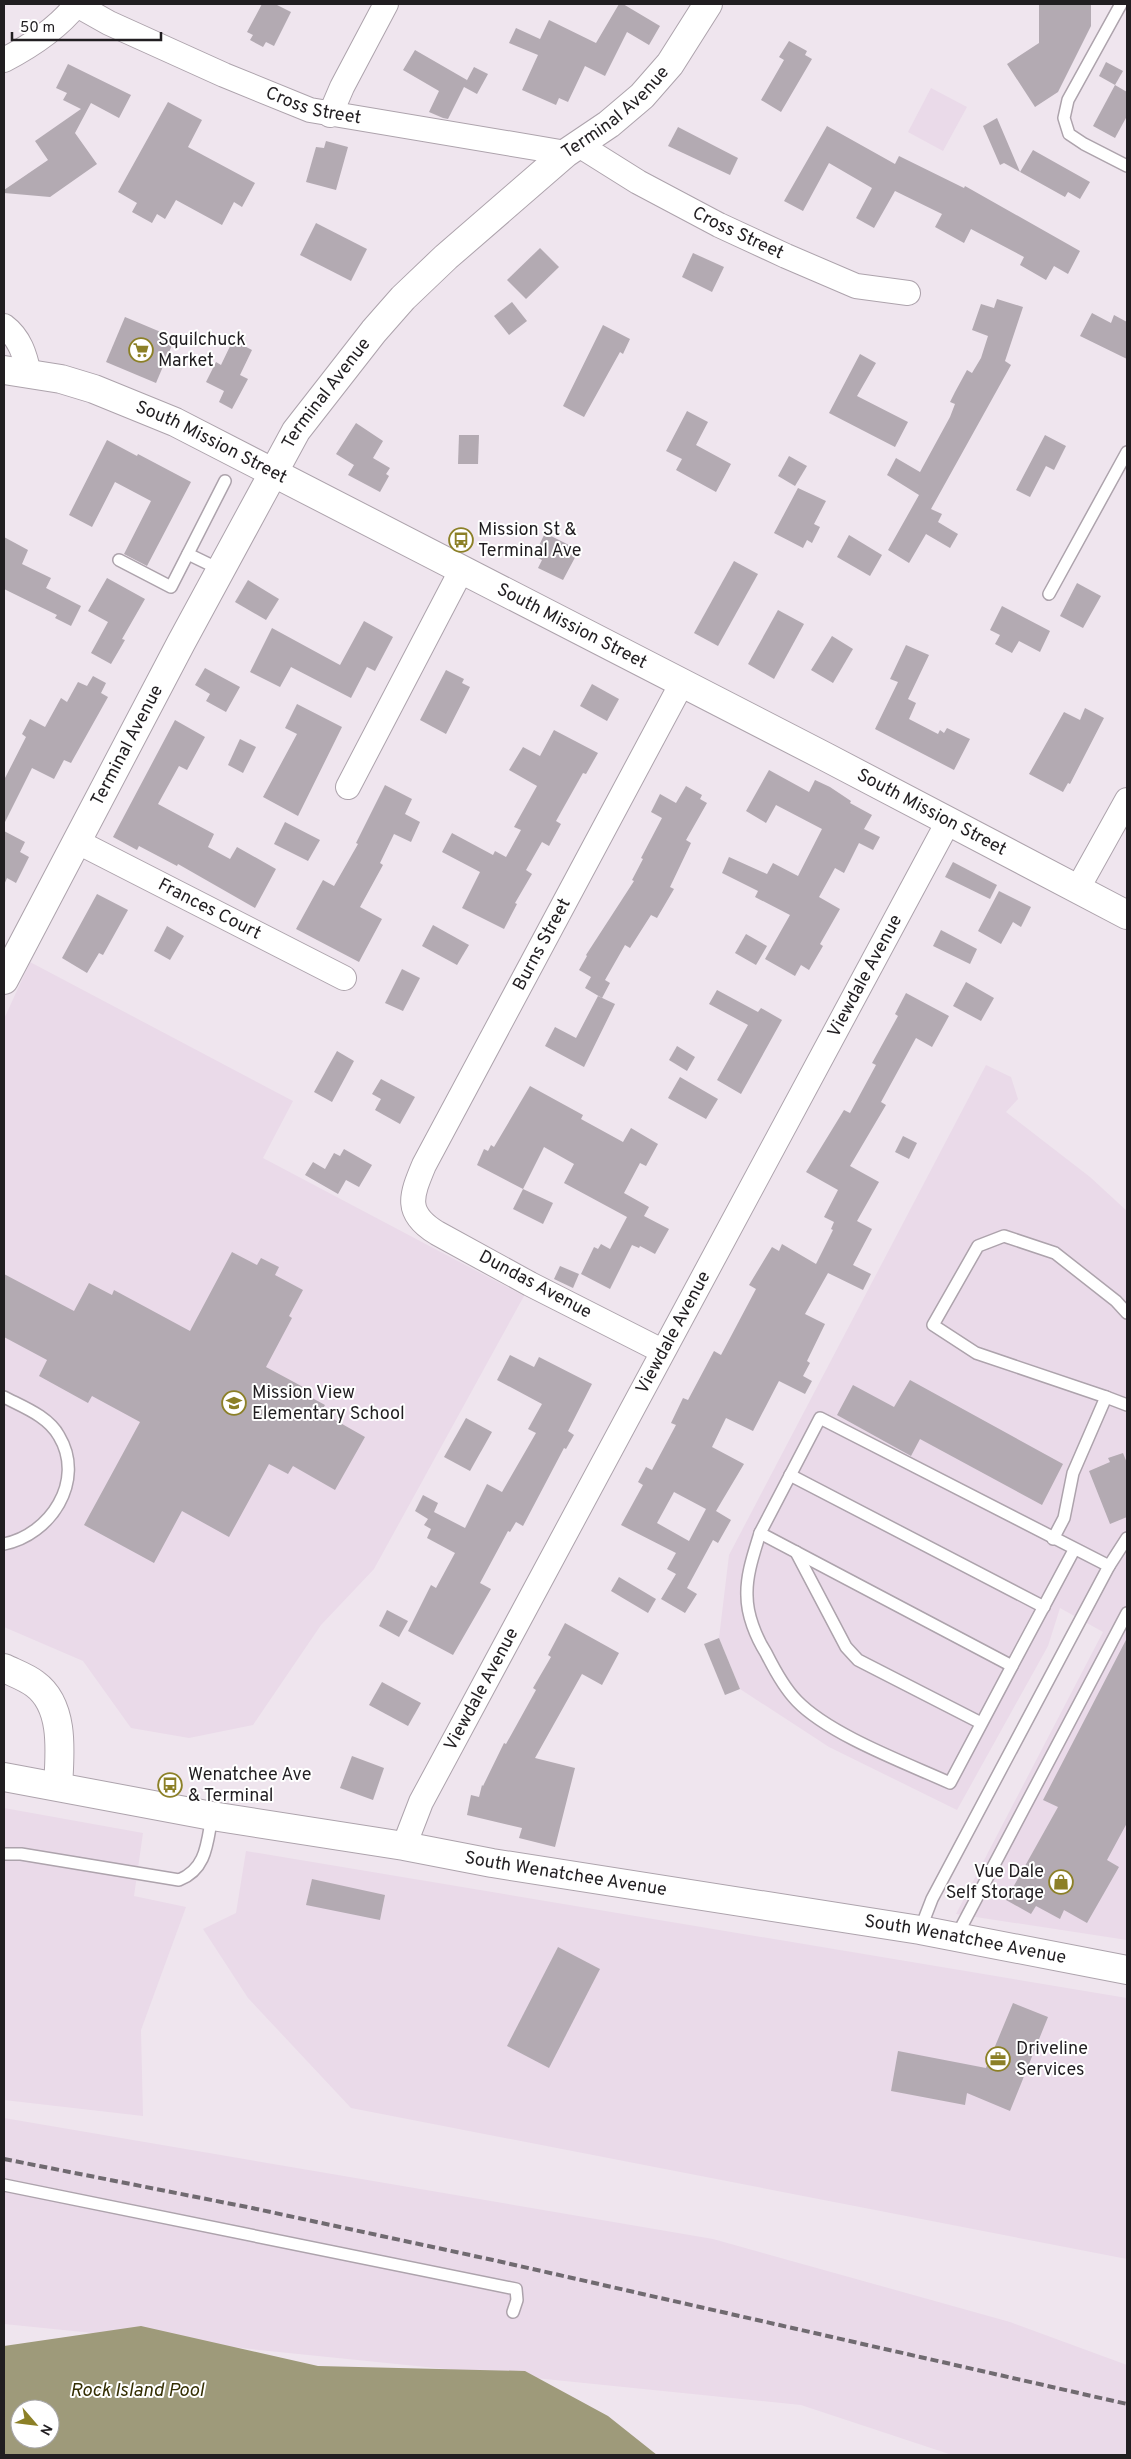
<svg xmlns="http://www.w3.org/2000/svg" width="1131" height="2459" font-family="Overpass,sans-serif">
	<style>
		.built { fill: #eadae9 }
		.water { fill: #9e9a7a; fill-rule: evenodd }
		.building { fill: #b3aab2; fill-rule: evenodd }
		.lines { fill: none; stroke-linecap: round; stroke-linejoin: round }
		.lane-casing { stroke: #ada3ac; stroke-width: 14 }
		.street-casing { stroke: #ada3ac; stroke-width: 26 }
		.secondary-casing { stroke: #ada3ac; stroke-width: 30 }
		.lane { stroke: #fff; stroke-width: 11 }
		.street { stroke: #fff; stroke-width: 24 }
		.secondary { stroke: #fff; stroke-width: 28 }
		.rail { stroke: #706a70; stroke-width: 4; stroke-dasharray: 8 4; stroke-linecap: butt }
		.labels { text-anchor: middle; dominant-baseline: central; stroke-width: 4; stroke-linejoin: round; paint-order: stroke }
		.street-label { font-size: 18px; fill: #211e21; stroke: #fff }
		.poi-label { font-size: 18px; fill: #211e21; stroke: #fff; text-anchor: start }
		.water-label { font-size: 19px; font-style: italic; fill: #352f03; stroke: #fff }
	</style>
	<rect width="100%" height="100%" fill="#efe5ee"/>
	<g class="built">
		<polygon points="931,88 967,107 943,151 908,132"/>
		<polygon points="30,962 293,1101 263,1158 524,1296 374,1569 321,1625 253,1725 189,1738 131,1728 83,1661 4,1627 4,1019"/>
		<polygon points="986,1065 1011,1077 1018,1099 1006,1112 1090,1177 1127,1211 1127,1940 956,1914 1103,1632 1060,1608 1048,1646 957,1810 829,1747 740,1689 719,1638 729,1555"/>
		<polygon points="4,1808 143,1833 134,1896 186,1907 141,2030 143,2116 4,2100"/>
		<polygon points="246,1851 1127,1998 1127,2259 351,2108 248,1998 203,1929 236,1913"/>
		<polygon points="4,2118 713,2239 1010,2322 1127,2365 1127,2455 952,2455 801,2405 4,2324"/>
	</g>
	<path class="water" d="M141 2326 318 2366 525 2371 608 2416 657 2455H4V2346ZM20 2409H50V2439H20Z"/>
	<g class="building">
		<polygon points="262,4 275,4 291,12 274,46 266,42 263,47 250,40 253,35 247,32"/>
		<polygon points="619,4 623,4 660,26 649,45 627,32 605,76 585,66 568,102 559,98 556,105 522,90 538,55 509,43 516,28 540,39 549,20 596,43"/>
		<polygon points="1039,4 1091,4 1091,26 1058,92 1035,107 1007,64 1039,43"/>
		<polygon points="789,41 807,51 805,55 812,59 781,112 761,100 784,60 779,57"/>
		<polygon points="415,50 467,80 466,82 474,67 488,74 477,94 464,87 448,119 443,118 429,112 439,91 403,70"/>
		<polygon points="1106,62 1123,71 1115,85 1099,76"/>
		<polygon points="68,64 131,95 119,118 91,103 75,133 97,164 50,197 4,193 4,190 48,160 35,141 81,109 63,100 67,93 56,88"/>
		<polygon points="1115,85 1127,92 1127,116 1115,138 1093,126"/>
		<polygon points="168,102 202,120 188,147 255,183 242,207 234,202 222,225 176,200 165,219 157,214 152,223 132,212 137,203 118,192"/>
		<polygon points="997,118 1020,172 1033,150 1090,182 1080,199 1068,192 1065,197 1004,163 1000,165 983,126"/>
		<polygon points="827,126 895,164 899,156 964,188 965,186 1080,251 1068,274 1054,266 1046,280 1020,265 1024,257 971,229 964,243 935,227 942,214 895,191 874,228 856,218 872,188 829,163 803,211 784,201"/>
		<polygon points="678,127 738,158 730,175 668,146"/>
		<polygon points="326,141 348,147 336,190 306,182 316,147 324,148"/>
		<polygon points="316,223 367,249 351,281 300,255"/>
		<polygon points="540,248 559,267 526,299 507,280"/>
		<polygon points="693,253 724,267 712,292 682,277"/>
		<polygon points="997,299 1023,307 1005,361 1011,365 931,509 942,514 938,522 958,534 950,548 926,534 909,563 888,550 919,495 887,475 896,458 920,472 950,417 955,404 950,402 955,392 967,370 972,373 981,358 988,336 972,330 981,304 994,308"/>
		<polygon points="512,302 527,321 509,335 494,316"/>
		<polygon points="1092,313 1111,323 1114,315 1127,322 1127,359 1080,336"/>
		<polygon points="125,317 175,338 156,383 106,362"/>
		<polygon points="603,325 630,339 623,354 620,352 584,417 563,406"/>
		<polygon points="233,340 252,350 240,375 248,379 232,409 219,402 224,391 206,382 216,362 221,365"/>
		<polygon points="860,354 876,363 857,396 908,422 895,447 829,413"/>
		<polygon points="687,411 708,422 696,445 731,464 716,492 676,470 682,459 666,451"/>
		<polygon points="356,423 383,441 373,458 390,468 386,474 389,476 380,492 348,475 354,465 336,454"/>
		<polygon points="459,435 479,435 478,464 458,464"/>
		<polygon points="1045,435 1066,446 1054,470 1046,466 1030,497 1016,490"/>
		<polygon points="107,440 137,456 138,454 191,482 147,566 124,554 151,501 115,482 92,527 69,515"/>
		<polygon points="789,456 807,466 795,486 778,476"/>
		<polygon points="798,488 826,501 814,524 820,527 812,543 807,540 803,548 774,533"/>
		<polygon points="545,533 579,550 563,580 538,568 542,560 534,556"/>
		<polygon points="849,535 882,555 870,576 837,557"/>
		<polygon points="4,537 28,550 22,564 51,578 46,588 81,606 71,626 55,618 57,615 4,589"/>
		<polygon points="734,561 758,574 718,646 694,633"/>
		<polygon points="107,578 145,599 122,639 125,640 111,664 91,653 108,622 88,611"/>
		<polygon points="248,580 279,599 266,620 235,602"/>
		<polygon points="1077,583 1101,596 1083,628 1060,616"/>
		<polygon points="1002,606 1050,631 1040,652 1019,641 1012,653 995,644 1000,635 990,630"/>
		<polygon points="778,610 804,624 774,679 748,664"/>
		<polygon points="364,621 393,637 375,671 367,667 351,698 291,667 280,687 250,672 272,628 340,665"/>
		<polygon points="832,636 853,649 833,683 811,670"/>
		<polygon points="906,645 929,655 908,699 916,703 909,719 938,734 940,730 944,733 947,728 970,739 954,770 875,729 898,682 890,679"/>
		<polygon points="205,668 240,687 226,712 206,701 210,694 195,685"/>
		<polygon points="446,670 464,679 462,683 470,687 446,734 420,720"/>
		<polygon points="93,676 106,683 101,693 108,697 71,763 64,760 54,779 32,768 4,824 4,780 26,737 22,734 30,719 45,727 61,698 67,702 78,682 87,686"/>
		<polygon points="592,684 619,699 607,721 580,706"/>
		<polygon points="297,704 342,727 298,816 263,797 297,734 285,728"/>
		<polygon points="1085,708 1104,718 1070,784 1068,783 1063,792 1029,774 1064,712 1080,720"/>
		<polygon points="175,720 205,737 187,770 179,766 158,804 214,834 208,847 230,859 237,847 276,869 255,908 178,864 177,866 139,846 137,850 113,837"/>
		<polygon points="554,730 598,753 586,774 583,773 556,821 561,824 549,846 542,842 526,870 532,874 515,903 517,904 504,929 462,908 480,872 442,852 452,833 493,855 495,851 506,857 521,830 514,827 537,786 509,770 523,747 540,756"/>
		<polygon points="240,739 256,747 243,773 228,765"/>
		<polygon points="769,770 809,792 815,780 830,787 851,801 850,803 872,815 864,829 880,837 873,850 859,843 844,873 835,868 819,897 840,909 820,944 823,946 809,970 801,965 795,976 765,959 790,915 755,897 758,891 722,873 729,857 767,874 773,863 798,876 822,829 776,805 766,823 746,811"/>
		<polygon points="385,785 412,799 405,814 420,822 411,842 394,834 380,863 383,865 360,907 382,919 359,962 296,929 323,880 334,886 358,844 356,843"/>
		<polygon points="686,786 702,795 700,799 707,803 686,840 691,843 670,887 674,889 657,918 651,915 630,948 625,945 605,980 610,983 602,998 585,988 591,977 579,970 587,956 586,955 634,881 632,880 643,859 641,858 662,818 651,812 660,794 676,803"/>
		<polygon points="285,822 320,840 308,861 274,844"/>
		<polygon points="4,831 25,842 20,852 29,857 16,883 7,878 4,885"/>
		<polygon points="953,862 997,885 990,899 945,877"/>
		<polygon points="999,891 1031,907 1021,927 1013,922 1001,944 978,931"/>
		<polygon points="97,894 128,910 103,955 99,953 87,973 62,958"/>
		<polygon points="433,925 469,945 457,965 422,946"/>
		<polygon points="167,926 184,936 170,960 154,951"/>
		<polygon points="941,930 977,949 970,964 933,946"/>
		<polygon points="746,934 767,946 756,965 735,953"/>
		<polygon points="402,969 420,978 403,1011 385,1003"/>
		<polygon points="966,982 994,998 981,1021 953,1006"/>
		<polygon points="717,990 758,1012 761,1008 782,1020 741,1094 717,1080 748,1025 709,1004"/>
		<path d="M906 993 949 1016 932 1047 916 1038 881 1102 886 1105 850 1166 879 1182 857 1221 872 1229 853 1265 871 1274 863 1290 828 1273 805 1314 825 1324 807 1361 810 1363 803 1376 812 1381 805 1394 779 1381 753 1431 726 1418 712 1447 744 1464 716 1511 731 1520 718 1543 713 1540 687 1588 697 1594 685 1613 661 1599 676 1574 667 1569 676 1553 621 1525 643 1485 638 1482 646 1467 652 1470 653 1468 676 1425 671 1423 683 1398 688 1400 714 1351 721 1355 756 1289 749 1285 772 1247 779 1251 782 1244 816 1264 833 1230 831 1229 834 1222 824 1217 838 1190 806 1172 844 1110 850 1113 876 1065 872 1063 898 1016 895 1014ZM674 1492 706 1509 689 1541 657 1523Z"/>
		<polygon points="598,996 615,1004 584,1067 545,1046 555,1027 576,1038"/>
		<polygon points="677,1046 695,1057 687,1071 669,1060"/>
		<polygon points="337,1051 354,1061 332,1102 314,1092"/>
		<polygon points="680,1077 718,1099 706,1119 668,1098"/>
		<polygon points="381,1079 415,1097 400,1124 375,1110 381,1099 372,1094"/>
		<polygon points="530,1086 583,1115 581,1119 623,1142 631,1128 658,1144 646,1166 640,1163 624,1193 649,1207 644,1216 669,1229 655,1254 640,1246 639,1248 632,1245 610,1289 581,1274 594,1247 598,1249 601,1244 610,1249 627,1217 564,1183 574,1164 544,1147 523,1189 477,1165 484,1149 488,1151 491,1145 494,1147"/>
		<polygon points="903,1136 917,1143 909,1159 895,1152"/>
		<polygon points="344,1149 372,1165 359,1187 346,1180 338,1194 305,1175 313,1162 325,1169 334,1153 340,1156"/>
		<polygon points="523,1189 553,1203 543,1224 513,1209"/>
		<polygon points="232,1252 257,1265 261,1258 279,1267 275,1275 303,1290 289,1316 292,1318 266,1367 305,1388 303,1393 325,1405 321,1412 365,1437 335,1490 293,1466 288,1474 269,1464 229,1537 182,1511 154,1563 84,1525 140,1422 92,1396 88,1403 39,1376 47,1360 4,1337 4,1274 74,1311 89,1283 112,1295 114,1290 190,1331"/>
		<polygon points="560,1266 579,1274 573,1288 554,1279"/>
		<polygon points="510,1355 534,1367 539,1357 592,1384 568,1431 574,1435 566,1449 564,1448 523,1526 516,1522 510,1532 508,1531 480,1583 491,1589 453,1655 408,1631 431,1585 436,1588 455,1553 427,1538 431,1529 424,1525 428,1519 415,1511 423,1495 438,1503 434,1512 465,1528 487,1484 502,1492 536,1433 528,1429 542,1404 497,1380"/>
		<polygon points="910,1380 1063,1464 1042,1505 920,1439 911,1456 837,1415 853,1385 894,1407"/>
		<polygon points="466,1418 492,1432 470,1471 444,1457"/>
		<polygon points="1123,1453 1127,1463 1127,1517 1110,1524 1089,1471 1110,1462 1108,1458"/>
		<polygon points="619,1577 656,1599 648,1613 611,1591"/>
		<polygon points="387,1610 408,1621 399,1637 379,1626"/>
		<polygon points="565,1623 619,1653 602,1685 582,1674 535,1758 575,1768 555,1847 519,1838 522,1828 467,1815 471,1795 479,1797 482,1785 483,1786 504,1743 506,1744 536,1690 533,1688 551,1657 548,1655"/>
		<polygon points="719,1638 740,1689 725,1695 704,1644"/>
		<polygon points="1127,1638 1127,1823 1107,1860 1119,1867 1087,1923 1064,1910 1060,1919 1036,1906 1031,1914 1006,1900 1058,1807 1043,1800"/>
		<polygon points="382,1682 421,1703 408,1726 369,1705"/>
		<polygon points="352,1756 384,1768 373,1800 340,1788"/>
		<polygon points="312,1879 385,1895 380,1920 306,1905"/>
		<polygon points="558,1947 600,1969 549,2068 507,2046"/>
		<polygon points="1013,2003 1048,2017 1010,2111 967,2093 965,2105 891,2091 898,2051 986,2068"/>
	</g>
	<g class="lines">
		<g class="lane-casing">
			<g id="lane">
				<polyline points="1121,4 1068,100 1064,118 1069,134 1084,144 1127,166"/>
				<polyline points="188,554 221,570"/>
				<polyline points="119,560 171,587 225,481"/>
				<polyline points="1049,594 1127,452"/>
				<path d="M4 1397C23 1407 48 1416 59 1436 86 1481 50 1535 4 1544"/>
				<polyline points="1106,1397 976,1353 933,1325 978,1246 1004,1236 1055,1253 1116,1301 1127,1313"/>
				<polyline points="790,1475 1044,1607"/>
				<path d="M760 1533C754 1553 746 1575 747 1596 747 1615 756 1637 766 1653 774 1669 784 1688 797 1701 830 1735 906 1763 950 1783L1012 1666"/>
				<polyline points="1053,1539 1064,1518 1073,1473 1106,1397 1127,1405"/>
				<polyline points="796,1552 846,1647 858,1660 981,1723"/>
				<polyline points="1109,1566 1127,1538"/>
				<path d="M4 1854H21L179 1880C207 1869 207 1842 212 1816"/>
				<polyline points="920,1930 932,1899 1109,1566 820,1418 760,1533 1012,1666 1074,1550"/>
				<polyline points="956,1937 1127,1613"/>
				<polyline points="4,2185 516,2289 517,2300 513,2312"/>
			</g>
		</g>
		<g class="street-casing">
			<g id="street">
				<path id="s1" d="M77 5 109 23 224 75 310 110 566 153"/>
				<path d="M4 60C31 46 58 28 77 4"/>
				<polyline points="330,115 342,87 386,4"/>
				<path id="s2" d="M579 145 638 182 719 225 786 256 856 286 908 293"/>
				<path d="M4 326C20 338 25 355 29 374"/>
				<polyline points="348,787 462,569"/>
				<path id="s3" d="M76 841 344 978"/>
				<polyline points="1078,888 1127,800"/>
				<path id="s4" d="M662 1351 530 1284 437 1233C404 1213 411 1196 424 1165L682 683"/>
				<path id="s5" d="M404 1846 421 1802 948 822"/>
			</g>
		</g>
		<g class="secondary-casing">
			<g id="secondary">
				<path id="s6" d="M4 370 61 379 94 389 175 422 826 757 1127 915"/>
				<path id="s7" d="M4 980 181 643 296 431 374 331 403 298 446 257 566 153 609 124 642 96 670 64 708 4"/>
				<path d="M4 1668C14 1673 26 1677 35 1684 65 1706 60 1753 58 1786"/>
				<path id="s8" d="M4 1777 212 1816 404 1846 492 1863 920 1930 1127 1970"/>
			</g>
		</g>
		<use href="#lane" class="lane"/>
		<use href="#street" class="street"/>
		<use href="#secondary" class="secondary"/>
		<polyline class="rail" points="4,2159 252,2208 493,2260 1127,2404"/>
	</g>
	<defs>
		<g id="supermarket-ring" transform="scale(1.25)"><circle r="9.5" fill="#fff" stroke="#8c8027" stroke-width="1.5"/><path d="M-6-5.5h2.5l.6 2H6L4.5 2H-2.5L-4.4-4H-6ZM-1.5 3.2a1.3 1.3 0 1 0 .1 0ZM3 3.2a1.3 1.3 0 1 0 .1 0Z" fill="#8c8027"/></g>
		<g id="bus-ring" transform="scale(1.25)"><circle r="9.5" fill="#fff" stroke="#8c8027" stroke-width="1.5"/><path d="M-5-6H5V4H4V6H2V4H-2V6H-4V4H-5ZM-3.5-4V0h7V-4ZM-3.5 1.2v1.5H-2V1.2ZM2 1.2v1.5H3.5V1.2Z" fill="#8c8027"/></g>
		<g id="school-ring" transform="scale(1.25)"><circle r="9.5" fill="#fff" stroke="#8c8027" stroke-width="1.5"/><path d="M0-5L7-2L0 1L-7-2ZM-4 1L0 2.5L4 1V4Q0 6-4 4Z" fill="#8c8027"/></g>
		<g id="shop-ring" transform="scale(1.25)"><circle r="9.5" fill="#fff" stroke="#8c8027" stroke-width="1.5"/><path d="M-5-2.5h2.3a2.7 3.5 0 0 1 5.4 0H5L5.5 6h-11ZM-1.5-2.5h3a1.5 2.3 0 0 0-3 0Z" fill="#8c8027"/></g>
		<g id="office-ring" transform="scale(1.25)"><circle r="9.5" fill="#fff" stroke="#8c8027" stroke-width="1.5"/><path d="M-6-3h4V-5.5h4V-3h4V5H-6ZM-1-4.5V-3h2v-1.5ZM-6 0V1H6V0Z" fill="#8c8027"/></g>
	</defs>
	<g fill-rule="evenodd">
		<use href="#supermarket-ring" x="141" y="350"/>
		<use href="#bus-ring" x="461" y="540"/>
		<use href="#school-ring" x="234" y="1403"/>
		<use href="#bus-ring" x="170" y="1785"/>
		<use href="#shop-ring" x="1061" y="1882"/>
		<use href="#office-ring" x="998" y="2059"/>
	</g>
	<g class="labels">
		<g class="street-label">
			<text stroke="none"><textPath href="#s1" startOffset="258">Cross Street</textPath></text>
			<text stroke="none"><textPath href="#s7" startOffset="1075">Terminal Avenue</textPath></text>
			<text stroke="none"><textPath href="#s2" startOffset="182">Cross Street</textPath></text>
			<text stroke="none"><textPath href="#s7" startOffset="670">Terminal Avenue</textPath></text>
			<text stroke="none"><textPath href="#s6" startOffset="221">South Mission Street</textPath></text>
			<text stroke="none"><textPath href="#s6" startOffset="626">South Mission Street</textPath></text>
			<text stroke="none"><textPath href="#s7" startOffset="265">Terminal Avenue</textPath></text>
			<text stroke="none"><textPath href="#s6" startOffset="1031">South Mission Street</textPath></text>
			<text stroke="none"><textPath href="#s3" startOffset="150">Frances Court</textPath></text>
			<text stroke="none"><textPath href="#s4" startOffset="584">Burns Street</textPath></text>
			<text stroke="none"><textPath href="#s5" startOffset="985">Viewdale Avenue</textPath></text>
			<text transform="translate(535 1285) rotate(28)">Dundas Avenue</text>
			<text stroke="none"><textPath href="#s5" startOffset="580">Viewdale Avenue</textPath></text>
			<text stroke="none"><textPath href="#s5" startOffset="175">Viewdale Avenue</textPath></text>
			<text stroke="none"><textPath href="#s8" startOffset="570">South Wenatchee Avenue</textPath></text>
			<text stroke="none"><textPath href="#s8" startOffset="975">South Wenatchee Avenue</textPath></text>
		</g>
		<g class="poi-label">
			<text x="158" y="340">Squilchuck<tspan x="158" dy="21">Market</tspan></text>
			<text x="478" y="530">Mission St &amp;<tspan x="478" dy="21">Terminal Ave</tspan></text>
			<text x="252" y="1393">Mission View<tspan x="252" dy="21">Elementary School</tspan></text>
			<text x="188" y="1775">Wenatchee Ave<tspan x="188" dy="21">&amp; Terminal</tspan></text>
			<text x="1044" y="1872" text-anchor="end">Vue Dale<tspan x="1044" dy="21">Self Storage</tspan></text>
			<text x="1016" y="2049">Driveline<tspan x="1016" dy="21">Services</tspan></text>
		</g>
		<g class="water-label">
			<text x="137" y="2391">Rock Island Pool</text>
		</g>
	</g>
	<rect width="1131" height="2459" fill="none" stroke="#211e21" stroke-width="10"/>
	<g transform="translate(35 2424) rotate(118)"><circle r="24" fill="#ffffff" stroke="#a6a5a6"/>
	<path d="M0-4L9 19L0 12L-9 19Z" fill="#8c8027"/>
	<text y="-8" font-size="14" font-weight="bold" text-anchor="middle" fill="#211e21">N</text>
	</g>
	<path d="M12 32v8h149v-8" fill="none" stroke="#211e21" stroke-width="2.5"/>
	<text x="20" y="32" font-size="15" fill="#211e21" stroke="#ffffff" stroke-width="4" paint-order="stroke">50 m</text>
</svg>
